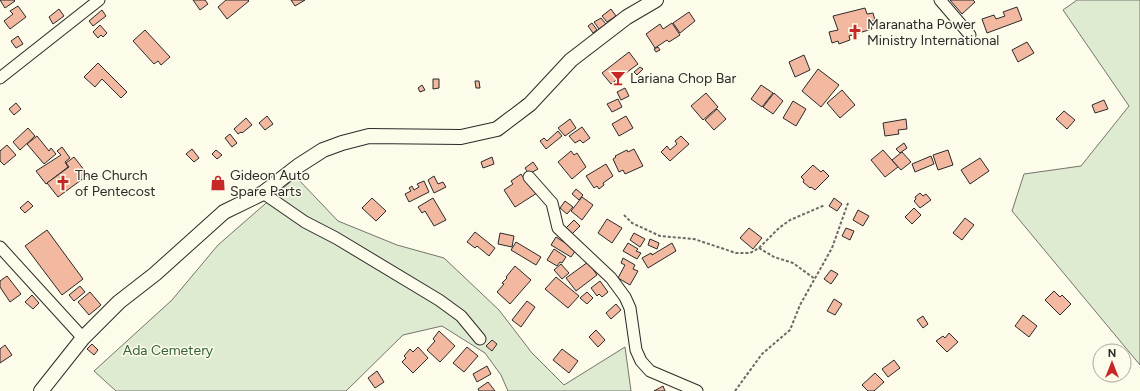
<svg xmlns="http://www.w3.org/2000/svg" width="1140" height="391" font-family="Figtree,sans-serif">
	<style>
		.green { fill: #deebd1; stroke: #74746e }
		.building { fill: #f2b8a0; stroke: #2b2b2b }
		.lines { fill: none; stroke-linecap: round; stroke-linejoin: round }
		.minor-casing { stroke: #2b2b2b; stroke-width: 13 }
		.major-casing { stroke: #2b2b2b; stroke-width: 16 }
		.path { stroke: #6a6964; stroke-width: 2; stroke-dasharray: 3 2; stroke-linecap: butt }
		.minor { stroke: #fdfbea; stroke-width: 11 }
		.major { stroke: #fdfbea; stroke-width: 14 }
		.labels { text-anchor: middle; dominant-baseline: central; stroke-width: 3; stroke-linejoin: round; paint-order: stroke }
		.poi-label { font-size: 14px; fill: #2b2b2b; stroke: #fdfbea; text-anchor: start }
		.park-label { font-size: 14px; fill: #34623c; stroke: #fdfbea }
	</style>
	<rect width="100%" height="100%" fill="#fdfbea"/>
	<g class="green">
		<polygon points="1077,0 1140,0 1140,365 1012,211 1024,174 1081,166 1129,106 1063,10"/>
		<polygon points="296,177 338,221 397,245 444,258 499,310 532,353 564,385 625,347 631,391 508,391 501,375 485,353 442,326 403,335 346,391 116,391 94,371 172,300 218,245"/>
	</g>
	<g class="building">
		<polygon points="0,0 14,0 15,1 5,8"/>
		<polygon points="193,0 205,0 208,4 200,10"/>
		<polygon points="226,0 248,0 249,1 227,19 218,7"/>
		<polygon points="291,0 305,0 295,6"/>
		<polygon points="950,0 973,0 975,2 962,14"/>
		<polygon points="18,6 26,17 10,29 4,21 13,14 10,11"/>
		<polygon points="1017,7 1022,20 987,33 982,19 994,15 996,19 1005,16 1003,12"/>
		<polygon points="865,8 867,14 873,13 875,20 870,22 872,29 849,36 850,40 839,44 838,41 832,43 829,32 838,30 833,16"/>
		<polygon points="59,9 64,16 53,24 49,17"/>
		<polygon points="611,9 616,16 607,22 602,16"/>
		<polygon points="102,10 106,16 93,26 89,21"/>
		<polygon points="689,12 695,21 680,33 673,23"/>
		<polygon points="601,18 606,24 599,29 594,22"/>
		<polygon points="592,23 597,30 593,33 588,26"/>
		<polygon points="672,23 680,35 669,42 667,40 655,48 646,34 660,24 663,29"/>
		<polygon points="100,25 107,33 103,37 101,35 98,38 93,32"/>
		<polygon points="145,30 170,57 161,65 158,61 154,64 133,41"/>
		<polygon points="18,36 23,44 16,48 11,41"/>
		<polygon points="1027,42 1034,53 1018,62 1012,50"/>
		<polygon points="658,47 660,50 656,52 654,49"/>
		<polygon points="629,52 638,64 611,84 602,73"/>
		<polygon points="804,55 810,70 795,77 789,62"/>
		<polygon points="98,63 127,92 121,98 102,79 95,87 84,77"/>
		<polygon points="640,67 643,69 637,75 634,72"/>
		<polygon points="818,69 839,85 821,107 802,91"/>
		<polygon points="433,79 439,79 439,88 433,89"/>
		<polygon points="475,81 479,81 480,88 476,88"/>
		<polygon points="422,85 425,90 420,92 418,88"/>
		<polygon points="761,85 773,93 762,107 751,99"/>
		<polygon points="625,88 629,96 621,100 617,92"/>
		<polygon points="842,90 855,105 840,118 827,103"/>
		<polygon points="706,93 718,107 703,120 691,106"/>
		<polygon points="774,93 783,101 773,114 763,107"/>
		<polygon points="618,99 622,107 612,112 607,104"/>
		<polygon points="1104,100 1108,109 1095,113 1092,105"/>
		<polygon points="793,101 806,109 796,126 783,118"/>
		<polygon points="16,103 21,109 14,115 9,109"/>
		<polygon points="717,109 726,119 714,130 705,120"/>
		<polygon points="1064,111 1075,120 1067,129 1056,119"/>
		<polygon points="267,116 273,124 265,130 259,123"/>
		<polygon points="626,116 633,128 619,136 612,124"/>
		<polygon points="246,118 252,125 242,133 241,132 238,134 234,129"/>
		<polygon points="570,119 576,128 565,136 558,128"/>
		<polygon points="906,119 907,129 898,130 899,134 885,136 883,123"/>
		<polygon points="582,127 590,138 583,143 580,140 575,143 569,136"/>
		<polygon points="28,128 35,136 20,150 13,142"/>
		<polygon points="558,131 562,136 546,149 540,141 544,138 547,141"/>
		<polygon points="230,134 237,143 232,147 225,138"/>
		<polygon points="37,136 49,151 51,148 56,154 44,164 27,144"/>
		<polygon points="681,136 689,144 670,161 661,152 667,146 670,150 677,144 675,141"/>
		<polygon points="904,143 907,148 900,153 896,149"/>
		<polygon points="7,145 16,155 4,165 0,161 0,151"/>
		<polygon points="62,147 70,158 65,162 68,167 46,184 36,171 61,155 57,151"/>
		<polygon points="192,149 199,158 194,162 186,154"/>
		<polygon points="634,149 643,166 625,174 623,170 619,172 613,159 616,157 615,156 627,150 628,152"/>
		<polygon points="216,150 222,155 217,159 212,154"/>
		<polygon points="883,150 898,167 885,177 871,160"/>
		<polygon points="948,150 953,165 938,170 933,155"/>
		<polygon points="571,151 574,155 577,153 586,167 572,179 558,162"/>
		<polygon points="902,152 911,162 901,170 892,160"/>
		<polygon points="931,156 934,164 915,172 912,164"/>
		<polygon points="74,157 88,175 58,197 47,183 69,167 66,163"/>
		<polygon points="492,157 494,164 483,168 481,162"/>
		<polygon points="980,158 989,171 970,184 961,170"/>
		<polygon points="533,162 538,169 529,174 525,168"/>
		<polygon points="606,164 613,176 603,183 604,185 599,189 597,186 594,188 586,176"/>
		<polygon points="813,165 821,172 823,170 829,176 815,190 811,187 810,188 803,182 804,180 801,177"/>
		<polygon points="521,174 523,177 525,176 537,193 515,207 504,190 513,184 511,181"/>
		<polygon points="434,176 438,184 443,182 446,187 434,193 428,180"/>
		<polygon points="424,181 429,192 409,202 405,194 411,191 409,188 412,186 414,190 419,187 417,184"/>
		<polygon points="576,189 583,195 579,200 572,194"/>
		<polygon points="920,193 923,196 926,194 931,200 920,208 914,201 916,199 915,197"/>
		<polygon points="582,197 593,205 582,220 571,211"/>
		<polygon points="372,198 386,211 376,221 362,208"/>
		<polygon points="433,198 446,220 434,226 425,211 422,213 418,207"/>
		<polygon points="834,198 842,204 837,211 829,206"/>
		<polygon points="28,201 33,206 25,213 20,208"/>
		<polygon points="565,201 573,207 567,214 560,208"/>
		<polygon points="914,208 921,215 912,224 905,217"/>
		<polygon points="858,210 869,216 863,226 853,220"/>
		<polygon points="965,218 974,225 962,240 953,233"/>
		<polygon points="607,219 622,228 612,243 598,233"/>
		<polygon points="574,220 580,226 571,235 565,229"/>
		<polygon points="749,228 762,238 753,249 740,238"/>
		<polygon points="846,228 854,231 850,240 842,236"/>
		<polygon points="47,230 83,279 62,295 25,246"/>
		<polygon points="475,232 495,248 489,256 477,246 475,248 467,242"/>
		<polygon points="500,233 514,236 512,247 498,244"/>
		<polygon points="634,233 645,239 640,247 630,240"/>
		<polygon points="556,237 576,250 571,257 551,245"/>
		<polygon points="650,239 659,243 657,249 648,245"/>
		<polygon points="516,242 541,257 536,265 511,250"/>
		<polygon points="628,243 638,249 636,251 641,253 637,259 623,251"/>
		<polygon points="672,243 676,251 648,268 642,258 651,253 652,255"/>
		<polygon points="554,249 566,257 562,263 560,262 557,266 547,260"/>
		<polygon points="623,258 635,265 633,269 638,271 630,285 618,278 625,265 621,263"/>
		<polygon points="588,262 597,275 576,291 566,278"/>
		<polygon points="561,264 569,273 562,279 554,270"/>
		<polygon points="515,266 531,280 510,304 497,292 504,284 502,283 507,278 506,277"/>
		<polygon points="831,270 838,274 831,284 824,279"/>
		<polygon points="7,276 21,294 10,302 0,287 0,281"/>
		<polygon points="556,277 579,296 568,308 545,289"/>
		<polygon points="600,281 608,292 602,297 599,294 597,296 591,288"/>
		<polygon points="80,286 85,292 74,301 69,295"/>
		<polygon points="1054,291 1060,297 1062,295 1071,304 1060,315 1045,300"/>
		<polygon points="90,292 101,305 89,315 78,302"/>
		<polygon points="587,292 593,298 587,304 580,298"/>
		<polygon points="32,295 39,303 33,309 25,302"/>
		<polygon points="834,299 842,304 835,315 827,311"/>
		<polygon points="527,301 535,307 521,327 512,320"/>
		<polygon points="616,304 621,310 611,319 606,313"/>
		<polygon points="1023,315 1037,326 1029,337 1015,326"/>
		<polygon points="923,316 928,324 923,328 917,320"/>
		<polygon points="596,330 605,340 598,347 589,337"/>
		<polygon points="439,331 455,346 440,362 427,350 435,341 433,339"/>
		<polygon points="949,333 958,342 947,352 936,341 943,336 945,338"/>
		<polygon points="492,340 497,344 492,351 486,346"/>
		<polygon points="92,344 98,350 94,355 87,349"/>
		<polygon points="5,345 12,355 0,363 0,349"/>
		<polygon points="418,347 428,358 413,373 402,362 406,358 404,356 410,349 413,352"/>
		<polygon points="467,347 478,356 464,372 453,363"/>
		<polygon points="562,349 578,361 569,373 553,360"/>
		<polygon points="894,360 900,368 888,377 882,369"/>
		<polygon points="487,366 491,374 477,382 473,374"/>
		<polygon points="377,371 384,382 375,388 368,378"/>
		<polygon points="875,373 884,382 874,391 868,391 862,385"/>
		<polygon points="488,382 495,391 479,391 478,389"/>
		<polygon points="663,386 665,391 654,391"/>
	</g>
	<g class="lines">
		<g class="minor-casing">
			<g id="minor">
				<polyline points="940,0 970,35"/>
				<polyline points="0,78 99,0"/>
				<polyline points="529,177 552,203 558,228 611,278 625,297 630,308 636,350 641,361 650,371 697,391"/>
				<polyline points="263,193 305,222 336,238 439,300 461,316 480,339"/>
				<polyline points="0,247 83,338"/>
			</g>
		</g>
		<g class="major-casing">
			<polyline id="major" points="41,391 83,338 119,302 155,274 224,212 263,193 298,166 323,150 342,143 369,136 461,137 497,129 530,104 571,60 627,17 656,0"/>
		</g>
		<g class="path">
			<polyline points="624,215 632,223 660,236 694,239 736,253 750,253 759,248 779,228 790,220 825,205"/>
			<polyline points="759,248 774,257 793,263 815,279"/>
			<polyline points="735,391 762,354 790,330 800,305 832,248 848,203"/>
		</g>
		<use href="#minor" class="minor"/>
		<use href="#major" class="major"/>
	</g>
	<defs>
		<g id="church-bare" transform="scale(1.2)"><path d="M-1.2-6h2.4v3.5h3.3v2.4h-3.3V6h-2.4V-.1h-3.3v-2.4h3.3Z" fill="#c62828" stroke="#fdfbea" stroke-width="2.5" paint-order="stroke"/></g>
		<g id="bar-bare" transform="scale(1.2)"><path d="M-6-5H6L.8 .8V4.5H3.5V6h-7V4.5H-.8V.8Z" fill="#c62828" stroke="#fdfbea" stroke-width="2.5" paint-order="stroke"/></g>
		<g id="shop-bare" transform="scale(1.2)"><path d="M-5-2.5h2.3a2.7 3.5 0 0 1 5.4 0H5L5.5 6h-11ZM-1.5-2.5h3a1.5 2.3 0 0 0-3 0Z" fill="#c62828" stroke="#fdfbea" stroke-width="2.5" paint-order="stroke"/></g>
	</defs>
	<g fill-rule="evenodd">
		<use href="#church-bare" x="855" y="32"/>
		<use href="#bar-bare" x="618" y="78"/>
		<use href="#church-bare" x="63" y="183"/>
		<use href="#shop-bare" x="218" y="183"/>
	</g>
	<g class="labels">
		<g class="poi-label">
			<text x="867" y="24">Maranatha Power<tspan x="867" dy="16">Ministry International</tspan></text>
			<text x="630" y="78">Lariana Chop Bar</text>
			<text x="75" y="175">The Church<tspan x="75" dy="16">of Pentecost</tspan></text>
			<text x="230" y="175">Gideon Auto<tspan x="230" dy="16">Spare Parts</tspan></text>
		</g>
		<g class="park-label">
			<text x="168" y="350">Ada Cemetery</text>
		</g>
	</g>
	<g transform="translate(1112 363)"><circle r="19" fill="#fdfbea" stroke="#a9a89e"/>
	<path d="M0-3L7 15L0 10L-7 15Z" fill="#c62828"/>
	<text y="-6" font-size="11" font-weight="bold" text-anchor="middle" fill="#2b2b2b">N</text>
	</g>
</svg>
